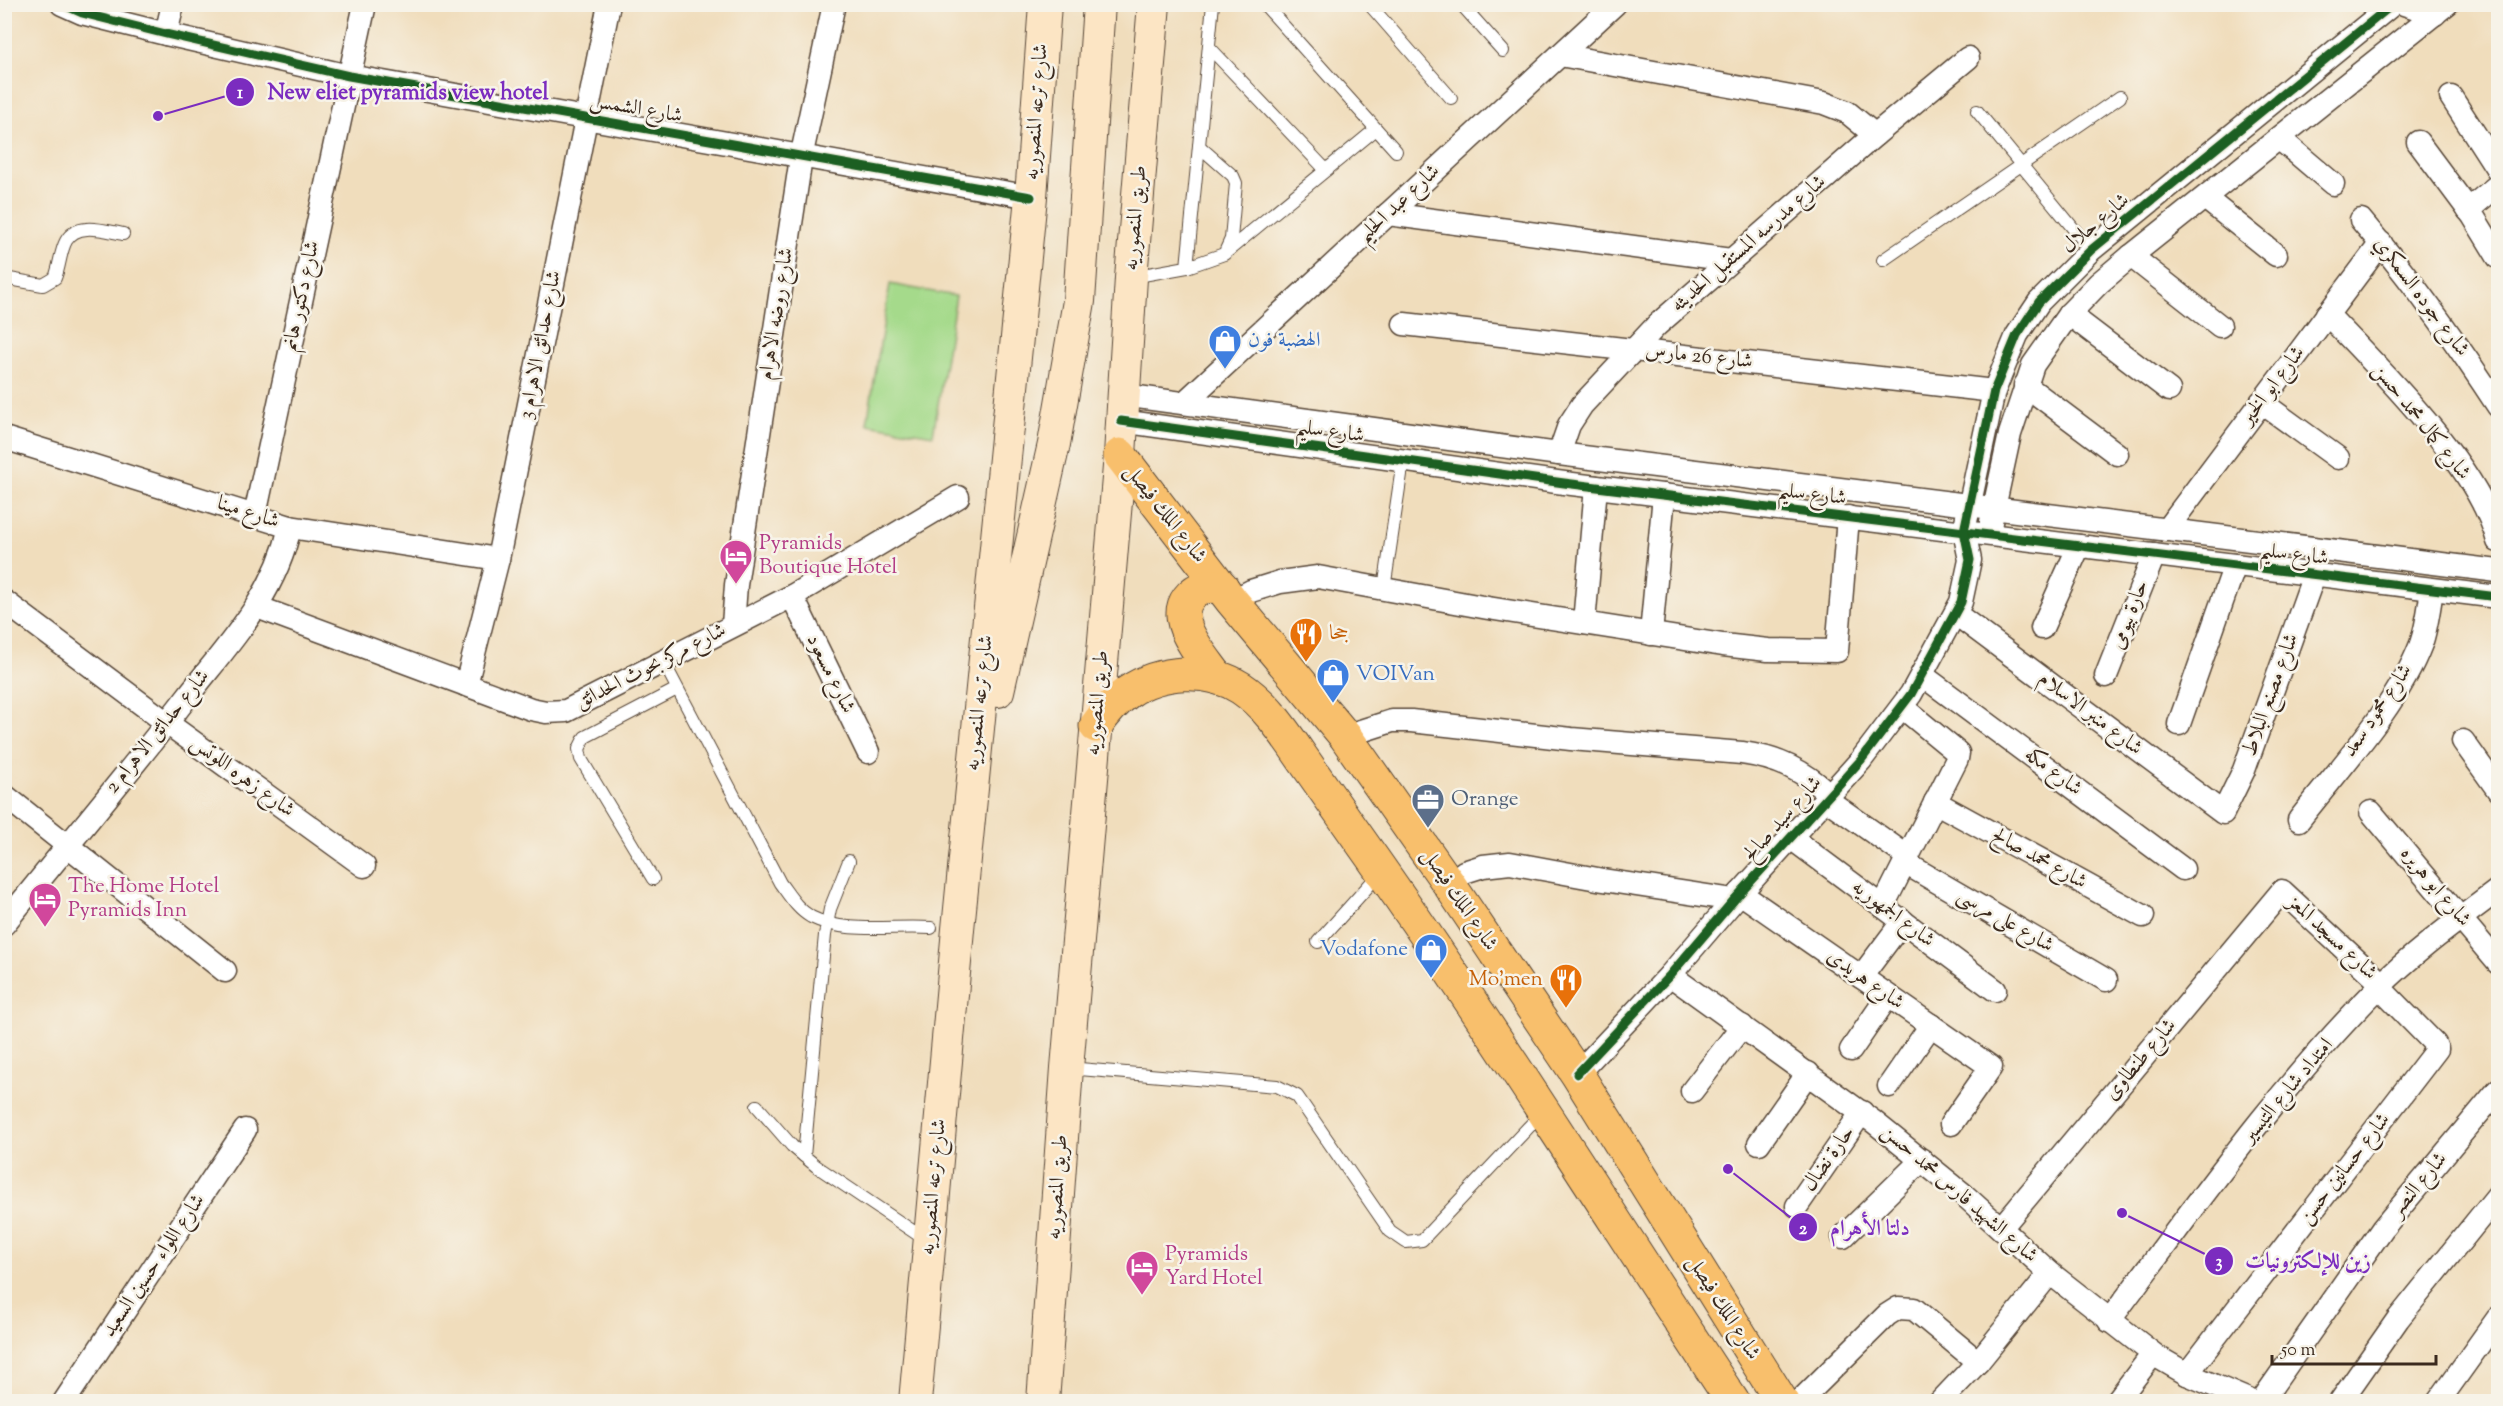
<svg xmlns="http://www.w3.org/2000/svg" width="2503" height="1406" font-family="'Sorts Mill Goudy',Amiri,serif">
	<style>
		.green { fill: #a5da8b; stroke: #708254; stroke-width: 1.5 }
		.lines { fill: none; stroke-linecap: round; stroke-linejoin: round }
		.service-casing { stroke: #564536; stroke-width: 14 }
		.minor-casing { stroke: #564536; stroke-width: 25 }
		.secondary-casing { stroke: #564536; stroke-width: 34 }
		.primary-casing { stroke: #564536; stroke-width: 35 }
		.service { stroke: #fff; stroke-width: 12 }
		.minor { stroke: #fff; stroke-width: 22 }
		.secondary { stroke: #fce5c4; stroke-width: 32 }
		.primary { stroke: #f8bf6c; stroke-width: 33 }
		.cycleway-casing { stroke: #f7f3e8; stroke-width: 13 }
		.cycleway { stroke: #1b5e20; stroke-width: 9 }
		.labels { text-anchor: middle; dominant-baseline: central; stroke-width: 5; stroke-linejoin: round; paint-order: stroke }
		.street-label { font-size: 21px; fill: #3b2a1e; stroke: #f7f3e8 }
		.shop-label { font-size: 21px; fill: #366cbe; stroke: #f7f3e8; text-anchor: start }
		.hotel-label { font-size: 21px; fill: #b23c85; stroke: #f7f3e8; text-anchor: start }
		.food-label { font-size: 21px; fill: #c56008; stroke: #f7f3e8; text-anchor: start }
		.service-label { font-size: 21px; fill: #4e5e75; stroke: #f7f3e8; text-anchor: start }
		.leader { fill: none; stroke: #7b2cbf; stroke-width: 2 }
		.callout-dot { fill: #7b2cbf; stroke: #f7f3e8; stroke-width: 2 }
		.mark-label { font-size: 18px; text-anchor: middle; font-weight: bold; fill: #fff }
		.callout-label { font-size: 22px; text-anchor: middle; font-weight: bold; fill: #7b2cbf; stroke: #f7f3e8; stroke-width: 5; stroke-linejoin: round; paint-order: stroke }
	</style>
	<rect width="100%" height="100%" fill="#f7f3e8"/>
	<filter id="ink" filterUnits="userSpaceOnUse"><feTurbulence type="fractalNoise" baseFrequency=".0167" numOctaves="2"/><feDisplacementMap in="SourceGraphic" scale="12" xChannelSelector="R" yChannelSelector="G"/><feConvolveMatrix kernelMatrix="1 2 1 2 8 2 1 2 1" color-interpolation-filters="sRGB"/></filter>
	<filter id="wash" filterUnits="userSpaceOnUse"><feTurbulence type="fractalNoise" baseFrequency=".008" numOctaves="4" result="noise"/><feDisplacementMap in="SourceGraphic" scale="24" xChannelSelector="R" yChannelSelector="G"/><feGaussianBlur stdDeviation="1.35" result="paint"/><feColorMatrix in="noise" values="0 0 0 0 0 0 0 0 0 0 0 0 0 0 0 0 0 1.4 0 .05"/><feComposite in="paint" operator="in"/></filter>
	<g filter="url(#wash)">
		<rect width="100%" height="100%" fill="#f0ddbc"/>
		<polygon class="green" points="890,284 956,296 933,435 867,424"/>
	</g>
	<g filter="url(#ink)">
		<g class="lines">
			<g class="service-casing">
				<g id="service">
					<polyline points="1264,4 1396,151"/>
					<polyline points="1369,4 1451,98"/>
					<polyline points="1461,4 1503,51"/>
					<polyline points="1209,47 1326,170"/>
					<polyline points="1977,111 2091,250"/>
					<polyline points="1199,146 1233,176 1236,183 1231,239 1226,250"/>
					<polyline points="1883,260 2120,97"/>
					<polyline points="1187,267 1224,254 1376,129"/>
					<polyline points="1132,277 1187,267 1213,4"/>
					<path d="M4 278 43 285 55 278C60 266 60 252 66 241 77 221 105 231 123 234"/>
					<polyline points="1384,589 1403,461"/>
					<path d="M663 661 780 883C789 895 797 909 811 917 847 935 892 925 931 928"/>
					<polyline points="653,879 581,759 579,749 585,737 677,689"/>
					<polyline points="1318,942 1381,872"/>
					<polyline points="1068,1068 1277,1086 1297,1096 1390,1231 1406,1242 1422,1240 1542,1113"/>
					<polyline points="757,1106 792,1146 816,1166 929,1242"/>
					<polyline points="804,1156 825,935 830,909 849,861"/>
				</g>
			</g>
			<g class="minor-casing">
				<g id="minor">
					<polyline points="62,4 82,13 166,34 349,76 1031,197"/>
					<polyline points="2404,4 2435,14"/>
					<polyline points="166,34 173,4"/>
					<polyline points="1560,55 1824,103 1847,112 1875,135"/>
					<polyline points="2451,97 2498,170"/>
					<polyline points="2280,139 2333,184"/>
					<polyline points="2418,142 2473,216 2498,257"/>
					<polyline points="2205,198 2276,255"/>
					<polyline points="2468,210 2498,185"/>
					<polyline points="1388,214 1731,260"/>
					<path d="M2361 220C2412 280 2455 340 2498 406"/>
					<polyline points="2131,256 2220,326"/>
					<polyline points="2069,314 2169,390"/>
					<path d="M2327 314C2381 371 2478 465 2498 541"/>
					<polyline points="1404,324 1994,391"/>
					<polyline points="2025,385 2117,454"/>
					<polyline points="1123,395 1559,454 2498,571"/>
					<polyline points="2261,402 2338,458"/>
					<polyline points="1184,403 1615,4"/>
					<polyline points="1121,421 1564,483 2498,597"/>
					<polyline points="4,438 290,527 498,559"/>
					<polyline points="1559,454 1569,425 1582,405 1657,325 1875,135 1968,58"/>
					<polyline points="255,515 365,4"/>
					<polyline points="1991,522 2010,434 2033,365 2069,314 2099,283 2131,256 2447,4"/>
					<polyline points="2166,530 2381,243"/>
					<polyline points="792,596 868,752"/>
					<polyline points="4,601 167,723 364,866"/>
					<polyline points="1232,601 1251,591 1280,582 1318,577 1488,608 1723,645 1768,650 1837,651 1848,517"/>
					<polyline points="257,607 531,709 546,712 566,711 792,596 958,497"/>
					<polyline points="1956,614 2223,813 2244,770 2314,575"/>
					<polyline points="1584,623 1596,487"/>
					<polyline points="733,625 736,585 801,158 834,4"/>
					<polyline points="2042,628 2079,546"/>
					<polyline points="1651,634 1664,495"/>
					<polyline points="1922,675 2183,869"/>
					<polyline points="2106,676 2154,555"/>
					<polyline points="466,685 498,559 609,4"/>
					<polyline points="2179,724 2235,565"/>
					<path d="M1345 736 1392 721H1411L1571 739 1742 753C1778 758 1803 770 1830 795"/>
					<polyline points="2463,741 2498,790"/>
					<polyline points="4,795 225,971"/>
					<polyline points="1826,799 1908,857"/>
					<polyline points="1935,802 2143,916"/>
					<polyline points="2371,812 2498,963"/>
					<path d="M2299 820C2340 767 2397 707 2421 644 2427 627 2429 608 2432 590"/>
					<polyline points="1791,838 1995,990"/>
					<polyline points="1905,863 2106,980"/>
					<polyline points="1449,884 1464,872 1483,866 1510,863 1603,880 1734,900"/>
					<polyline points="1740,893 1991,1067 1951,1124"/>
					<polyline points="1883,906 1957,759 1958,753 1902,707"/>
					<path d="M4 924C65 848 128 774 187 697 229 643 275 596 290 527"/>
					<polyline points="1670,975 1874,1122 1963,1194 2050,1273 2156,1356 2187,1374 2253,1402"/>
					<polyline points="1861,977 1903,921"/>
					<polyline points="1851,1050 1888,996"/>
					<polyline points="1577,1074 1670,975 1734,900 1861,760 1911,694 1961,602 1970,560 1964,531 1994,391 2017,335 2039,302 2091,250 2393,4"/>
					<polyline points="1889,1086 1931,1025"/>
					<polyline points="1692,1091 1742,1026"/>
					<polyline points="1759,1143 1808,1073"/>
					<polyline points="1797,1206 1862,1112"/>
					<polyline points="2001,1228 2282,891 2382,984"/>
					<polyline points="1843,1237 1922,1160"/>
					<path d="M2109 1321C2194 1208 2278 1088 2378 988 2415 951 2457 921 2498 890"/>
					<polyline points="2187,1374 2437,1049 2435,1044 2379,987"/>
					<polyline points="64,1402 245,1130"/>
					<polyline points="1799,1402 1887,1315 1898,1308 1914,1309 1978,1362"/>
					<polyline points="1940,1402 1978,1362 2050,1273"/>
					<polyline points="2116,1402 2153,1354"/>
					<polyline points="2261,1402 2383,1228 2498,1090"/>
					<polyline points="2340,1402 2398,1319 2498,1195"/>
					<polyline points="2438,1402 2498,1318"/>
				</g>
			</g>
			<g class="secondary-casing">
				<g id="secondary">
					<polyline points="998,691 1054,444 1079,301 1099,4"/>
					<polyline points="915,1402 958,929 1031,197 1045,4"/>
					<polyline points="1043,1402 1067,1068 1120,455 1131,278 1154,4"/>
				</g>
			</g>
			<g class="primary-casing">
				<g id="primary">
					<polyline points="1120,455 1232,601 1345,736 1449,884 1577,1074 1782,1402"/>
					<path d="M1218 678C1204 657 1167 619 1191 595 1200 586 1210 585 1222 587"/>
					<path d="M1096 726C1105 713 1115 701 1128 692 1160 670 1208 667 1241 688 1268 706 1287 736 1305 762 1323 788 1341 813 1359 839 1489 1022 1609 1214 1733 1402"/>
				</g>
			</g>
			<use href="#service" class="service"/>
			<use href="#minor" class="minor"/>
			<use href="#secondary" class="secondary"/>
			<use href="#primary" class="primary"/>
			<g class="cycleway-casing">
				<g id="cycleway">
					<polyline points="62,4 82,13 166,34 349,76 1031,197"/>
					<polyline points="1121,421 1564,483 2498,597"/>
					<polyline points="1577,1074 1670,975 1734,900 1861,760 1911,694 1961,602 1970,560 1964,531 1994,391 2017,335 2039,302 2091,250 2393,4"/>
				</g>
			</g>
			<use href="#cycleway" class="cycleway"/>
		</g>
	</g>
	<defs>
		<g id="shop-pin" transform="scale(1.725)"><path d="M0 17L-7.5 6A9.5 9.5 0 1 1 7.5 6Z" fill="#3f7fe0" stroke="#f7f3e8"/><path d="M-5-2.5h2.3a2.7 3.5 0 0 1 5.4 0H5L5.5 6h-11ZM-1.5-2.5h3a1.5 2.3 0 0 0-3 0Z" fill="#fff"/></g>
		<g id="hotel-pin" transform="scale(1.725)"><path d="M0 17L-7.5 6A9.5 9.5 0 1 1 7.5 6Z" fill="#d1479c" stroke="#f7f3e8"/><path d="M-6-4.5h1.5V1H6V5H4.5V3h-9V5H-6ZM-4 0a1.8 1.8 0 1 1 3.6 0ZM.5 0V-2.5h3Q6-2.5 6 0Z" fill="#fff"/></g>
		<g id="restaurant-pin" transform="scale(1.725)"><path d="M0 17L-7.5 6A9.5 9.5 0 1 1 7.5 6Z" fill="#e8710a" stroke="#f7f3e8"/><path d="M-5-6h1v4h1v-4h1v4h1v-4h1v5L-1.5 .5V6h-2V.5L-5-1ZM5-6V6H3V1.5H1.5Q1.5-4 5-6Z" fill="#fff"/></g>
		<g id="office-pin" transform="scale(1.725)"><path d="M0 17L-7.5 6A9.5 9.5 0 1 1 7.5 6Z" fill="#5c6f8a" stroke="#f7f3e8"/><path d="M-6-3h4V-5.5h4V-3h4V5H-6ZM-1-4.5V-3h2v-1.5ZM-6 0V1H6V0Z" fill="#fff"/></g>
	</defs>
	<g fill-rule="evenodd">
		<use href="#shop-pin" x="1225" y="341"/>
		<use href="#hotel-pin" x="736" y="556"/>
		<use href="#restaurant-pin" x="1306" y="634"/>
		<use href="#shop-pin" x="1333" y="675"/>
		<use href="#office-pin" x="1428" y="800"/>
		<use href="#hotel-pin" x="45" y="899"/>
		<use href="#shop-pin" x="1431" y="950"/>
		<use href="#restaurant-pin" x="1566" y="980"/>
		<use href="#hotel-pin" x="1142" y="1267"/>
	</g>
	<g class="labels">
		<g class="street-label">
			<text transform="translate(636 109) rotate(10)">شارع الشمس</text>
			<text transform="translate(1037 112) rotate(-86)">شارع ترعه المنصوريه</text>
			<text transform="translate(1399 204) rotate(-43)">شارع عبد الحليم</text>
			<text transform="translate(1136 218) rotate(-85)">طريق المنصوريه</text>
			<text transform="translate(2096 224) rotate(-40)">شارع جلال</text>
			<text transform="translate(1749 244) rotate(-41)">شارع مدرسه المستقبل الحديثه</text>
			<text transform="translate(302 296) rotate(-78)">شارع دكتور هانم</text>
			<text transform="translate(2421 297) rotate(53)">شارع جوده السمكري</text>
			<text transform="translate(777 314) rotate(-81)">شارع روضه الاهرام</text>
			<text transform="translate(541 345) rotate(-79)">شارع حدائق الاهرام 3</text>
			<text transform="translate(1699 357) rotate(6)">شارع 26 مارس</text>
			<text transform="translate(2273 386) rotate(-53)">شارع ابو الخير</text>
			<text transform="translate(2421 422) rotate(51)">شارع كمال محمد حسن</text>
			<text transform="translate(1330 432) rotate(8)">شارع سليم</text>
			<text transform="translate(1812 495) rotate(7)">شارع سليم</text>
			<text transform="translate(248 513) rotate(18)">شارع مينا</text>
			<text transform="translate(1165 514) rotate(52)">شارع الملك فيصل</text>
			<text transform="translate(2294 555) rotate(7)">شارع سليم</text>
			<text transform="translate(2130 615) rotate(-69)">حارة بيومى</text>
			<text transform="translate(651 667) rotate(-27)">شارع مركز بحوث الحدائق</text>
			<text transform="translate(830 674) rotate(64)">شارع مسعود</text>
			<text transform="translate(2271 695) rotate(-70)">شارع مصنع البلاط</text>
			<text transform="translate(980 703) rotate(-84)">شارع ترعه المنصوريه</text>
			<text transform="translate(1098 703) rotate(-85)">طريق المنصوريه</text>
			<text transform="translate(2378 711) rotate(-56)">شارع محمود سعد</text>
			<text transform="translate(2090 714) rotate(37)">شارع منبر الاسلام</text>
			<text transform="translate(158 732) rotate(-51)">شارع حدائق الاهرام 2</text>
			<text transform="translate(2053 772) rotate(37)">شارع مكه</text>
			<text transform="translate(242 777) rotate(36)">شارع زهره اللوتس</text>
			<text transform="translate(1783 819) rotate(-48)">شارع سيد صالح</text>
			<text transform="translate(2039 859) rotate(29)">شارع محمد صالح</text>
			<text transform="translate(2435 887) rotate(50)">شارع ابو هريره</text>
			<text transform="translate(1459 900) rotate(56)">شارع الملك فيصل</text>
			<text transform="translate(1893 914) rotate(37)">شارع الجمهوريه</text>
			<text transform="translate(2005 921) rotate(30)">شارع على مرسى</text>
			<text transform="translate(2332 938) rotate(43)">شارع مسجد المعز</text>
			<text transform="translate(1865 980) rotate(35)">شارع هريدى</text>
			<text transform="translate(2141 1060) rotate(-50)">شارع طنطاوى</text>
			<text transform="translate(2288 1091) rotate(-50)">امتداد شارع التيسير</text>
			<text transform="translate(1829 1159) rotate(-55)">حارة نضال</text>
			<text transform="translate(2345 1169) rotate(-52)">شارع حسانين حسن</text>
			<text transform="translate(2419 1185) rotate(-50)">شارع النصر</text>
			<text transform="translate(934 1187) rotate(-85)">شارع ترعه المنصوريه</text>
			<text transform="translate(1058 1187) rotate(-86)">طريق المنصوريه</text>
			<text transform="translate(1959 1194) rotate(41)">شارع الشهيد فارس محمد حسن</text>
			<text transform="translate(154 1266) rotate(-56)">شارع اللواء حسين السعيد</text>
			<text transform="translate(1723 1308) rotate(58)">شارع الملك فيصل</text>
		</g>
		<g class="shop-label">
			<text x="1248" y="341">الهضبة فون</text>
			<text x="1356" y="675">VOIVan</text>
			<text x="1408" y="950" text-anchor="end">Vodafone</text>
		</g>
		<g class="hotel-label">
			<text x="759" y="544">Pyramids<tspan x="759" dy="24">Boutique Hotel</tspan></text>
			<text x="68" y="887">The Home Hotel<tspan x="68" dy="24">Pyramids Inn</tspan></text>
			<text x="1165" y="1255">Pyramids<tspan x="1165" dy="24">Yard Hotel</tspan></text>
		</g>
		<g class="food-label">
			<text x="1329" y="634">جحا</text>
			<text x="1543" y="980" text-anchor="end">Mo'men</text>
		</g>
		<g class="service-label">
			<text x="1451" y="800">Orange</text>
		</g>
	</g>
	<path class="leader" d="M158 116L240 92M1728 1169L1803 1227M2122 1213L2219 1261"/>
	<g class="callout-dot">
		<circle cx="158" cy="116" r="6"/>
		<circle cx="1728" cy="1169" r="6"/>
		<circle cx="2122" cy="1213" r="6"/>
		<circle cx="240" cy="92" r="15"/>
		<circle cx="1803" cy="1227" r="15"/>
		<circle cx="2219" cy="1261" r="15"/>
	</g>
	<g class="mark-label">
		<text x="240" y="98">1</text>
		<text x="1803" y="1234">2</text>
		<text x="2219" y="1267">3</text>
	</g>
	<g class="callout-label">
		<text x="408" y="99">New eliet pyramids view hotel</text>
		<text x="1870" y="1235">دلتا الأهرام</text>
		<text x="2308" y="1268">زين للإلكترونيات</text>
	</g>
	<rect width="2503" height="1406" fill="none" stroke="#f7f3e8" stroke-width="24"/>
	<path d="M2272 1355v9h164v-9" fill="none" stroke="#3b2a1e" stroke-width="3"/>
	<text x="2281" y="1355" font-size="18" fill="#3b2a1e" stroke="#f7f3e8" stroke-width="4.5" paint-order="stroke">50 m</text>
</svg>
